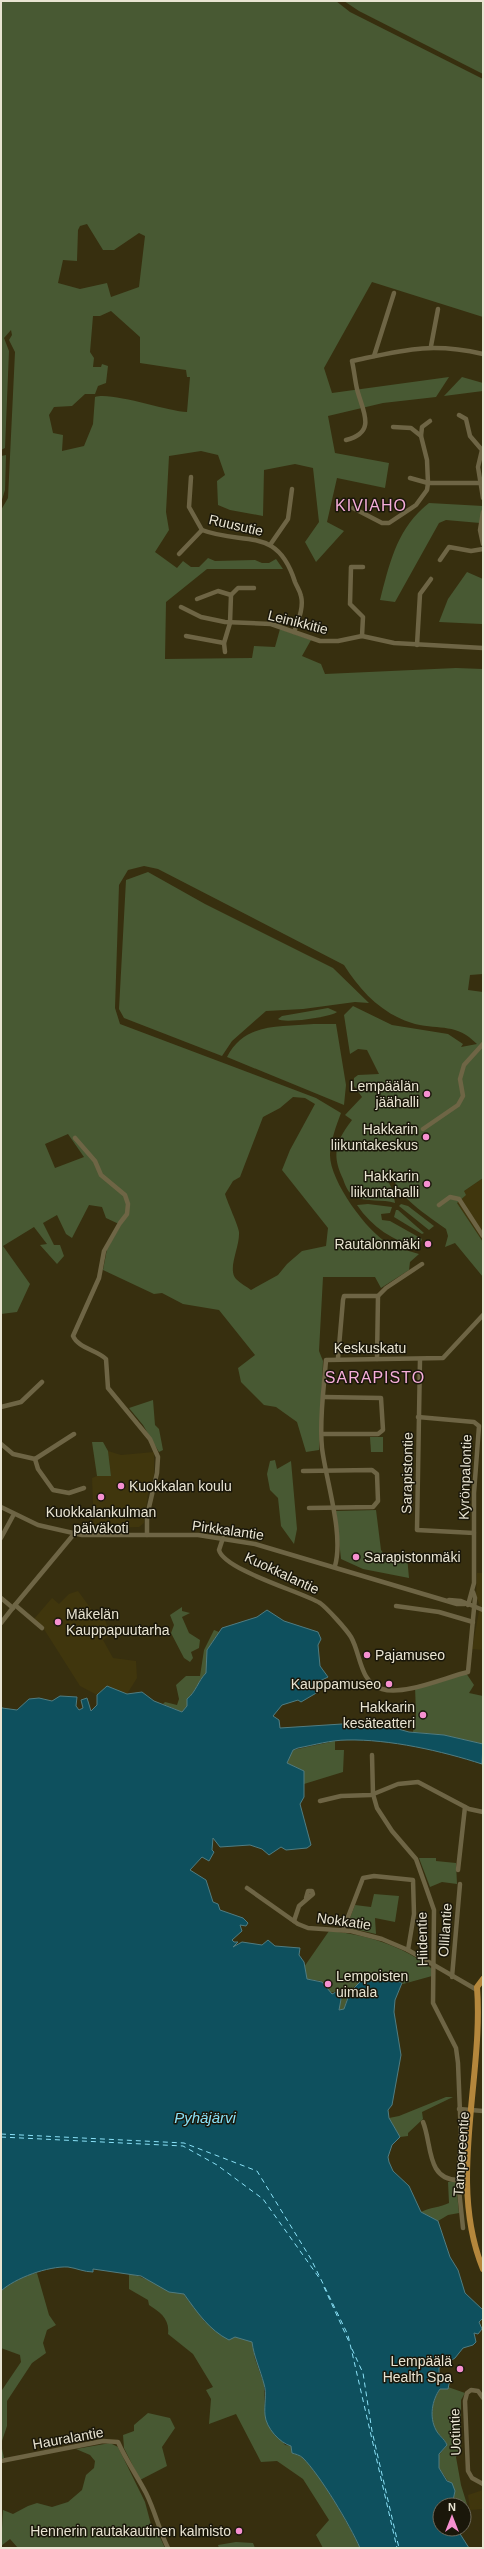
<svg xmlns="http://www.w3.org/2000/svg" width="484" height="2549" font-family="Helvetica,sans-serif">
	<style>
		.built { fill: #40360d }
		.green { fill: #485933; fill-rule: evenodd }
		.water { fill: #0e505e; stroke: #507c81 }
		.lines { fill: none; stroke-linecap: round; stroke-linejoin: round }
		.ferry { stroke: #8ae1f7; stroke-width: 1; stroke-dasharray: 5 4; stroke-linecap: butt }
		.minor { stroke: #6e6545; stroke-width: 4.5 }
		.major { stroke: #b4873c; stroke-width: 6 }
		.poi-dot { fill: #f690d0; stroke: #1a170a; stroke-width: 1.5 }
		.labels { text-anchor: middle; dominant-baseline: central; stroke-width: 3; stroke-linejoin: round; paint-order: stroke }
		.street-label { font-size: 14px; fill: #e9e4d2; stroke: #1a170a }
		.poi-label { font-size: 14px; fill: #e9e4d2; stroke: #1a170a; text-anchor: end }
		.water-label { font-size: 15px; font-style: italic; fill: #8ae1f7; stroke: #1a170a }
		.quarter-label { font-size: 16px; letter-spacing: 1px; fill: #f5add9; stroke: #1a170a }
	</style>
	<rect width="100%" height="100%" fill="#372f0f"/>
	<g class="built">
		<polygon points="483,1178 483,1242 457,1203 464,1191"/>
		<polygon points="108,1451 121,1455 154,1452 154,1475 148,1493 144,1523 139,1527 94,1528 92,1478 97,1476 111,1476"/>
		<polygon points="477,1573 483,1573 483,1650 472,1649 480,1606 476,1596"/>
		<polygon points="78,1591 94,1613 105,1618 109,1636 103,1640 113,1658 136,1661 137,1678 127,1694 107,1686 97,1695 80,1686 42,1626 34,1619 52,1598 59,1604 69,1594"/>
		<polygon points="483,2490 483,2509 470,2510 468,2495"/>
	</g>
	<g class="green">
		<path d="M1 1H336L350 12 483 79V317L372 282 324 368 332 393 449 377 436 397 383 403 328 416 335 453 389 463 385 488 337 478 327 522 344 531 316 562 305 542 319 522 313 468 295 464 264 470 263 516 230 510 218 505 217 481 225 475 218 455 201 451 169 456 166 512 169 530 155 552 177 568 183 561 191 567H199L208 558 215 561 255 560 262 563H269L276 559 283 569H207L166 602 165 659 252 658 254 646 275 647 280 629 311 640 302 656 321 664 325 674 456 668 483 669V974L470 975 468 990 483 992V1178L464 1191 466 1195 457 1203 483 1242V1277L455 1243 445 1247 448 1236 446 1229C430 1217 388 1192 393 1169L384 1173 393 1191 395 1203C383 1199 366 1202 355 1197 348 1193 345 1185 343 1179 331 1154 336 1141 352 1120L345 1115 362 1097 354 1086V1078L358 1075 379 1074 367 1050 358 1049 350 1054 344 1015 353 1006 392 1025 448 1034 463 1044 461 1047 477 1044C456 1023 441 1030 415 1024 383 1015 361 992 344 965L158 869 144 866 128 870 119 885 115 1008 120 1024 316 1098 341 1113C336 1126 331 1140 330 1154 329 1180 367 1232 389 1244 398 1248 409 1251 419 1254L410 1262 409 1270 381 1288 375 1277H323L319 1351 323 1361 319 1450 306 1452 297 1422 276 1407 264 1405 241 1382 238 1368 255 1355 219 1310 183 1304 162 1293 154 1294 103 1270 107 1249 121 1225 106 1218 102 1207 89 1205 72 1238 66 1234 57 1215 43 1223 54 1245H60L64 1256 57 1264 40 1245 47 1244 34 1227 3 1246 30 1284 17 1312 1 1314V510L8 498 15 352 9 340 12 335 11 330 4 338 9 351 5 448 1 450ZM87 224 103 250H114L139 233 145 236 139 287 111 297 107 283 80 289 58 283 63 260 77 261 78 230 80 226ZM111 311 140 337V363L186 370 187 377H190L187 412C167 411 110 391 95 397L93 424 84 446 62 451 63 435 53 433 49 415 54 407 72 406 85 394H95L98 386 106 383 108 366 102 364 101 367H93L94 358 90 352 93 316H100ZM293 1097 305 1098 315 1104 290 1150 282 1170 328 1228 326 1246 302 1251 287 1264 278 1275 251 1290C247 1287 240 1283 236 1279 227 1269 240 1247 239 1232 238 1225 228 1204 225 1194L233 1181 240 1177 263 1117 280 1108ZM68 1134 84 1157 55 1168 45 1144Z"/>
		<polygon points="344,1 483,1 483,74 359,11"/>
		<polygon points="462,377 483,383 483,391 444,396"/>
		<polygon points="6,455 5,490 1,503 1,456"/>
		<path d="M429 503 483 506 480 523 446 520 439 523 395 602 380 600C390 562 397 528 429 503Z"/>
		<polygon points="467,572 483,579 483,622 482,624 439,622 448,599"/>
		<polygon points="148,872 205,904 333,968 369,1003 355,1002 303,1009 266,1011 232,1041 222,1056 124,1018 119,1009 126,880"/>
		<path d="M328 1008 337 1012C332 1017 283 1024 278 1019L282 1016Z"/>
		<path d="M314 1024H336L346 1085 344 1105 227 1057C245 1022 281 1027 314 1024Z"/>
		<path d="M368 1204 392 1207 390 1213 381 1214 382 1220 390 1221 422 1239 419 1248C393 1241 372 1227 357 1205Z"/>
		<polygon points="401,1204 408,1206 434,1226 429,1230 399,1206"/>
		<polygon points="396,1210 398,1210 424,1233 422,1234 394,1217"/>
		<polygon points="153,1400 155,1425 159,1429 163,1450 159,1452 143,1425 129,1408"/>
		<polygon points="370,1437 383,1437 383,1452 371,1452"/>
		<polygon points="92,1442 103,1442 108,1451 111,1476 97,1476"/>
		<polygon points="275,1460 277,1469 291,1461 297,1529 294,1544 281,1526 278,1498 270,1490 267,1474 270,1461"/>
		<polygon points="376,1510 381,1550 386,1557 407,1556 409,1578 363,1569 341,1559 336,1511"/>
		<polygon points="182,1607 182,1611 190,1613 182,1617 189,1633 200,1640 199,1648 191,1652 193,1658 190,1662 184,1658 171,1633 174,1625 170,1615"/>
		<path d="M214 1630 219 1632 207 1650 206 1673C198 1681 196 1692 187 1699V1706L182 1712 163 1704 165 1702 177 1705 179 1699 176 1685 186 1676H200L204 1650Z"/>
		<polygon points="466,1673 474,1685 469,1693 483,1696 483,1744 444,1735 413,1732 416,1715 415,1686"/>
		<polygon points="335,1741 335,1750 344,1750 343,1772 304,1784 304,1771 287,1763 293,1750"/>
		<polygon points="419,1858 436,1858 436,1861 456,1863 457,1884 442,1882 430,1887"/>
		<polygon points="374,1894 399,1896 395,1922 375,1918 376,1934 350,1928 348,1923 355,1905 371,1907"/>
		<path d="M329 1931C365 1934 404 1946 432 1969V1976L403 1984 391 1976C386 1976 385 1980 381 1981 355 1983 352 1982 344 2009L340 2011 338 2007 343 1996 338 1991 329 1993 321 1981 307 1979 304 1967Z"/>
		<polygon points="446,2097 453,2097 422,2112 423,2119 408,2133 408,2136 400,2137 389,2118 399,2116"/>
		<path d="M454 2181 456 2183 459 2213 448 2215 438 2221 421 2212C430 2207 439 2208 449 2203L448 2182Z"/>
		<path d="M37 2273 49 2315 56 2325 47 2330 43 2343 46 2353 32 2363 7 2401V2426L1 2444 4 2458H1L2 2390 21 2362 20 2355 1 2348V2291C11 2282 23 2275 37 2273Z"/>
		<path d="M129 2274C149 2277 164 2291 184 2294L205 2322 252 2342 255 2359 264 2384 265 2416 285 2445 292 2446V2453C296 2454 300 2455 303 2458 320 2474 350 2526 360 2548H323L316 2535 329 2520 303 2479 277 2461 261 2462 236 2414 209 2424 211 2399 206 2390 213 2387 193 2354 168 2334C170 2319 160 2312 149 2305L148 2300 129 2289Z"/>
		<path d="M448 2387 465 2393 461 2400V2449L456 2457 461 2485 470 2514 464 2515V2505H452L455 2491 439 2468V2455L447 2445C444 2437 439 2436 436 2430 429 2417 432 2400 440 2389Z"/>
		<polygon points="148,2413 170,2418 175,2428 162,2447 167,2466 140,2480 124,2448 123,2435 134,2431 134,2425"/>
		<polygon points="110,2443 118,2447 145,2502 153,2532 158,2533 165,2548 18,2548 10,2539 1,2546 3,2510 13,2514 28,2506 37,2503 52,2507 68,2502 82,2490 86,2475 94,2468 95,2461 90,2455 76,2449"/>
		<polygon points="236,2542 253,2543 255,2548 219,2548 218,2545"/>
	</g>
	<path class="water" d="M267 1610 284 1621 318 1632 321 1639 318 1645 320 1666 328 1677 320 1681 323 1686 318 1692 301 1702 298 1700 282 1705 273 1716 279 1720 280 1728 373 1722 409 1732 444 1735 483 1744 482 1764C442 1751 389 1739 347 1740 331 1740 314 1745 298 1748L293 1750 287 1763 304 1771V1797L300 1804 311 1845 307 1848 286 1850 281 1847 269 1855 262 1849 250 1845 220 1847 213 1838 212 1850 214 1852 209 1861 202 1857 190 1870 206 1880 213 1902 218 1904 220 1910 243 1918 248 1923 246 1926 240 1925 242 1931 232 1940 234 1942H238L233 1947 242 1942 262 1945 268 1940 275 1946 300 1948 299 1955 304 1962 307 1979 322 1982 332 1994 338 1991 342 1994 339 2010 344 2009 350 1992 361 1981H380L388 1976 402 1983 395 2000 394 2012 401 2055 392 2105 388 2110 389 2118 400 2137 392 2145 388 2157 389 2162 393 2171 409 2186 421 2212 438 2221 450 2257 458 2270 465 2293 483 2310V2318L479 2322 482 2329 478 2334 474 2333 476 2342 473 2345 463 2348 455 2358 439 2368V2373L450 2379 448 2389H440C432 2400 429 2417 436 2430 439 2436 444 2438 447 2445L439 2454V2468L447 2481 452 2483 455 2491 452 2505H440V2529H457L469 2548H360C350 2525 320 2475 303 2458 300 2455 295 2454 292 2453L291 2446C280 2443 266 2428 265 2415 264 2405 267 2393 264 2384 260 2369 254 2357 252 2342L235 2337 229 2340C209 2330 197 2312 184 2294L169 2292 141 2276 93 2269V2272C84 2272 76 2268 68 2267 48 2266 15 2278 1 2291V1705L2 1708 17 1710 29 1699 39 1698 52 1701 60 1696 77 1697 76 1706 79 1710 83 1708 81 1700 87 1698 91 1711 97 1705V1695L107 1686 127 1694 142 1692 154 1701 182 1712 187 1706V1699C196 1692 198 1681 206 1673L207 1650 222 1628 257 1617Z"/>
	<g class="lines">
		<g class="ferry">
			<polyline points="1,2134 184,2143 257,2171 311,2259 348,2335 397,2548"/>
			<polyline points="1,2137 183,2146 217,2165 263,2199 320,2279"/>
			<polyline points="324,2287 350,2344"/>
			<polyline points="352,2349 363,2373 372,2431 399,2548"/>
		</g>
		<g class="minor">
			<polyline points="431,346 438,309"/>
			<polyline points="374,356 394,293"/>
			<polyline points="459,415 466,419 470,436 482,450 478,467 483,498"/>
			<polyline points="421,436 422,427 430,421"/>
			<path d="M346 440C378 432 362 410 357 389 355 380 354 370 352 361 404 350 430 342 483 354"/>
			<path d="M191 477 189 507 202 530C244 546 277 525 295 582 297 587 300 591 301 596 304 608 298 621 294 632"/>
			<polyline points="410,478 428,483 483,483"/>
			<polyline points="353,508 382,523 389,523 416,505 427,490 428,483 427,460 421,436 411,428 393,427"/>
			<polyline points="483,512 480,530 483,544"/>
			<polyline points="270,545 288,519 292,489"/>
			<polyline points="179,554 202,530"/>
			<polyline points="440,560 449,547 471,551 483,549"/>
			<polyline points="231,595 238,588 254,588"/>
			<polyline points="197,599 218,591 231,595 230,623 224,643 225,652"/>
			<polyline points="181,607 201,617 225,622 271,624 320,641 338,641 362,636 394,643 483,648"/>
			<polyline points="186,636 224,643"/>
			<polyline points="362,636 363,617 350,604 351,567 363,567"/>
			<polyline points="417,645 420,594 431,579"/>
			<polyline points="423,1129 458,1105 463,1096 460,1079 464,1065 483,1044"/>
			<path d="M75 1138 95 1161 101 1175 125 1195 128 1204 127 1214 120 1223 104 1251 99 1278 73 1336C78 1348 97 1350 106 1359L108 1388 150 1439 158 1457 157 1473 147 1516V1535"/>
			<polyline points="439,1205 450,1197 459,1199 483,1236"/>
			<polyline points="378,1296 386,1288 422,1264"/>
			<polyline points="338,1358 343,1300 344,1296 378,1296 377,1359"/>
			<polyline points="420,1359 417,1530 474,1533"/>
			<polyline points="1,1407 21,1402 42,1382"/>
			<polyline points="418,1417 474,1422 479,1426 474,1493 474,1583 468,1605"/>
			<polyline points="322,1434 378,1434 383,1430 381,1398 324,1397"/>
			<polyline points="1,1444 13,1454 35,1459 74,1434"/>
			<polyline points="35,1459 38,1469 53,1490 69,1493 84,1488"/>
			<polyline points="303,1471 372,1470 377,1474 378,1501 373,1507 309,1508"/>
			<polyline points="1,1507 38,1525 82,1535 198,1535 255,1544 457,1604 465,1604"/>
			<polyline points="1,1538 14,1514"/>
			<path d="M223 1538 219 1550C224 1570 302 1592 320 1603 327 1608 346 1629 351 1637 361 1654 359 1682 382 1689 404 1696 446 1677 468 1672L475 1598 473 1592"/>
			<path d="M335 1566C344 1534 326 1481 322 1448 319 1420 324 1388 326 1360L443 1358 483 1315"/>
			<polyline points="1,1598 13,1608"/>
			<polyline points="449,1600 461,1601 483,1610"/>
			<polyline points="396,1606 439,1612 473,1622"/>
			<polyline points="1,1623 15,1605"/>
			<polyline points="42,1628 15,1605 74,1534"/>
			<polyline points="372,1755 373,1794 377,1808 392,1831 416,1859 434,1910 433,2003 456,2048 458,2063 461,2137 458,2180 463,2228"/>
			<polyline points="320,1801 341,1796 371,1795 398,1784 418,1782 469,1809 483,1812"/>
			<polyline points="458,1870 465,1807"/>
			<polyline points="247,1888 298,1924 308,1928 351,1931 382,1939 408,1950 477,1990"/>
			<polyline points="294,1921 299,1906 313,1894 312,1891 308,1891 306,1898"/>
			<polyline points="343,1930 363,1878 374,1876 413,1880 414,1914 408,1950"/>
			<polyline points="452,1977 460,1884"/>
			<polyline points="459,2109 483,2111"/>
			<path d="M423 2122C432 2143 426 2180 458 2180"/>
			<polyline points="483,2398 478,2391 471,2390 467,2393 465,2401 468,2471 472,2478 483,2484"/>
			<path d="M1 2461 103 2441 118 2442C126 2460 137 2476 146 2493 155 2511 159 2530 168 2548"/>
		</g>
		<path class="major" d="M483 1979 477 1987C484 2077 447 2182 483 2269"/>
	</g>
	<g class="poi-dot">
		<circle cx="427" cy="1094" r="4"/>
		<circle cx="426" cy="1137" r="4"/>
		<circle cx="427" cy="1184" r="4"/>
		<circle cx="428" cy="1244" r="4"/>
		<circle cx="121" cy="1486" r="4"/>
		<circle cx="101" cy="1497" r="4"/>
		<circle cx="356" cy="1557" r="4"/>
		<circle cx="58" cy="1622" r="4"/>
		<circle cx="367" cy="1655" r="4"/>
		<circle cx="389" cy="1684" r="4"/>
		<circle cx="423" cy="1715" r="4"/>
		<circle cx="328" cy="1984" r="4"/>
		<circle cx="460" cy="2369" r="4"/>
		<circle cx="239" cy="2531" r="4"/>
	</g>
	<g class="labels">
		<g class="street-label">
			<text transform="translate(236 525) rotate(13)">Ruusutie</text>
			<text transform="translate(298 622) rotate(14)">Leinikkitie</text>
			<text x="370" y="1348">Keskuskatu</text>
			<text transform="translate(407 1473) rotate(-89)">Sarapistontie</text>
			<text transform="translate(465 1477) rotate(-88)">Kyrönpalontie</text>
			<text transform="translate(228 1530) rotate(8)">Pirkkalantie</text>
			<text transform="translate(282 1573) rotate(25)">Kuokkalantie</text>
			<text transform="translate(344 1921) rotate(8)">Nokkatie</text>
			<text transform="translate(445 1930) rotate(-86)">Ollilantie</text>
			<text transform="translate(422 1939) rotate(-91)">Hiidentie</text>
			<text transform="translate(461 2154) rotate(-86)">Tampereentie</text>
			<text transform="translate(455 2432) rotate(-92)">Uotintie</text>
			<text transform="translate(68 2438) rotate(-10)">Hauralantie</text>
		</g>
		<g class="poi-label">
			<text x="419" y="1086">Lempäälän<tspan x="419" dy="16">jäähalli</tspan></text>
			<text x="418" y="1129">Hakkarin<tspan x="418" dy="16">liikuntakeskus</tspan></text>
			<text x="419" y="1176">Hakkarin<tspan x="419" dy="16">liikuntahalli</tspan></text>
			<text x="420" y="1244">Rautalonmäki</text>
			<text x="129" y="1486" text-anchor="start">Kuokkalan koulu</text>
			<text x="101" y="1512" text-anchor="middle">Kuokkalankulman<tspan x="101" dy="16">päiväkoti</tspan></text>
			<text x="364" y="1557" text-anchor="start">Sarapistonmäki</text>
			<text x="66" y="1614" text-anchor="start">Mäkelän<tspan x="66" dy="16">Kauppapuutarha</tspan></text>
			<text x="375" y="1655" text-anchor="start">Pajamuseo</text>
			<text x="381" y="1684">Kauppamuseo</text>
			<text x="415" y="1707">Hakkarin<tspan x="415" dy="16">kesäteatteri</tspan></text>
			<text x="336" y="1976" text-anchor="start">Lempoisten<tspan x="336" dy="16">uimala</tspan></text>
			<text x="452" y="2361">Lempäälä<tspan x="452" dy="16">Health Spa</tspan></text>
			<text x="231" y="2531">Hennerin rautakautinen kalmisto</text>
		</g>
		<g class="water-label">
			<text x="205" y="2117">Pyhäjärvi</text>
		</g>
		<g class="quarter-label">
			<text x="371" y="505">KIVIAHO</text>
			<text x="375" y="1377">SARAPISTO</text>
		</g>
	</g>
	<rect width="484" height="2549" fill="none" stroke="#e9e4d2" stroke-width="4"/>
	<g transform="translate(452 2517)"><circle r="19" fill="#1a170a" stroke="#6d695a"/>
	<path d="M0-3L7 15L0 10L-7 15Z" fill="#f690d0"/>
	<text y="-6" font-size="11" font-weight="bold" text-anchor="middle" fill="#e9e4d2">N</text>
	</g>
</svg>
